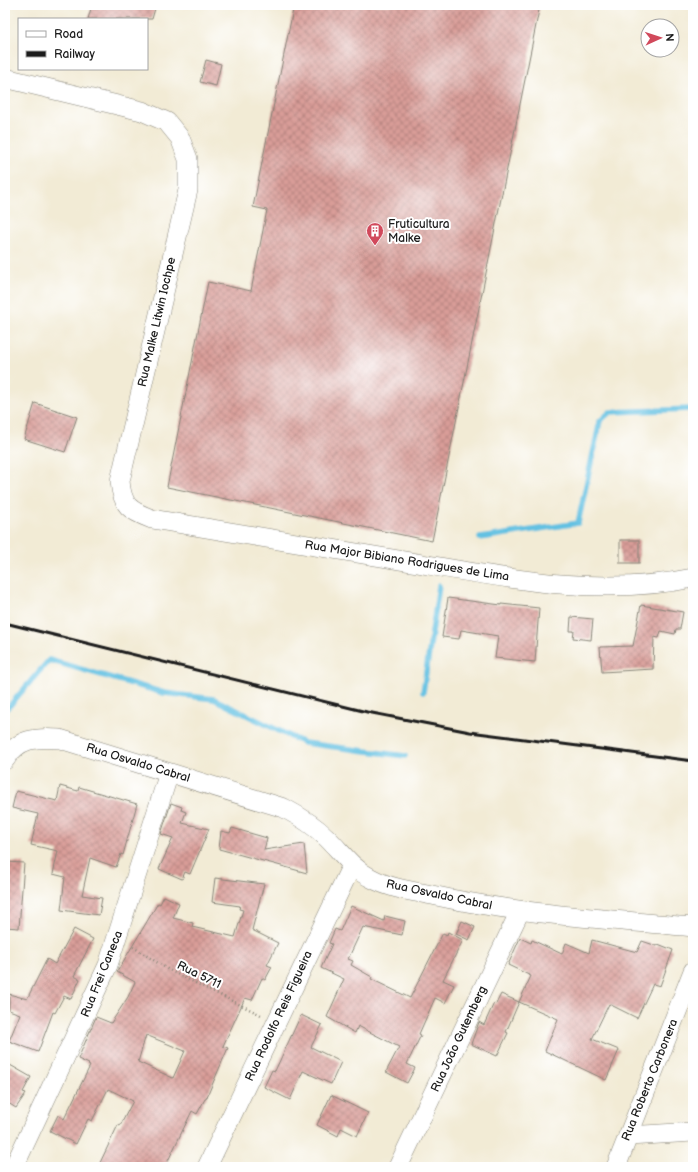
<svg xmlns="http://www.w3.org/2000/svg" width="698" height="1172" font-family="'Balsamiq Sans',sans-serif">
	<style>
		.lines { fill: none; stroke-linecap: round; stroke-linejoin: round }
		.stream { stroke: #64c1e2; stroke-width: 5.5 }
		.building { fill: url(#building-cross-hatch); fill-rule: evenodd }
		.minor-casing { stroke: #878478; stroke-width: 20 }
		.path { stroke: #878478; stroke-width: 2.5; stroke-dasharray: 1 3; stroke-linecap: butt }
		.minor { stroke: #fff; stroke-width: 19 }
		.rail { stroke: #1c1c1c; stroke-width: 3 }
		.labels { text-anchor: middle; dominant-baseline: central; stroke-width: 4; stroke-linejoin: round; paint-order: stroke }
		.poi-label { font-size: 12px; fill: #1c1c1c; stroke: #fff; text-anchor: start }
		.street-label { font-size: 12px; fill: #1c1c1c; stroke: #fff }
	</style>
	<defs>
		<pattern id="building-cross-hatch" width="8" height="8" patternUnits="userSpaceOnUse"><rect width="8" height="8" fill="#d99d98"/><path d="M0 0l8 8M0 8l8-8" fill="none" stroke="#af7f7b"/></pattern>
	</defs>
	<rect width="100%" height="100%" fill="#fff"/>
	<filter id="ink" filterUnits="userSpaceOnUse"><feTurbulence type="fractalNoise" baseFrequency=".025" numOctaves="2"/><feDisplacementMap in="SourceGraphic" scale="8" xChannelSelector="R" yChannelSelector="G"/><feConvolveMatrix kernelMatrix="1 2 1 2 8 2 1 2 1" color-interpolation-filters="sRGB"/></filter>
	<filter id="wash" filterUnits="userSpaceOnUse"><feTurbulence type="fractalNoise" baseFrequency=".012" numOctaves="4" result="noise"/><feDisplacementMap in="SourceGraphic" scale="16" xChannelSelector="R" yChannelSelector="G"/><feGaussianBlur stdDeviation="0.9" result="paint"/><feColorMatrix in="noise" values="0 0 0 0 0 0 0 0 0 0 0 0 0 0 0 0 0 1.4 0 .05"/><feComposite in="paint" operator="in"/></filter>
	<g filter="url(#wash)">
		<rect width="100%" height="100%" fill="#f2ebd5"/>
		<g class="lines">
			<g class="stream">
				<polyline points="480,538 578,523 600,421 610,412 693,409"/>
				<polyline points="423,692 439,586"/>
				<polyline points="5,711 49,660 164,693 214,699 304,743 405,756"/>
			</g>
		</g>
		<g id="blocks">
			<g class="building">
				<polygon points="92,5 156,5 152,19 88,19"/>
				<polygon points="294,5 540,5 432,541 167,487 208,282 251,291 267,210 253,207"/>
				<polygon points="206,60 221,64 216,86 200,82"/>
				<polygon points="35,403 77,417 65,452 24,439"/>
				<rect x="620" y="540" width="19" height="23"/>
				<polygon points="448,598 501,605 501,604 539,608 535,662 495,658 498,636 461,630 459,639 442,637"/>
				<polygon points="641,605 683,612 680,629 676,629 675,634 661,631 659,638 654,637 653,669 602,672 600,647 633,646"/>
				<polygon points="571,617 593,619 591,640 573,638 574,631 570,631"/>
				<polygon points="60,786 78,791 79,787 137,804 123,855 121,854 116,867 90,858 82,895 102,898 99,915 61,910 65,877 53,874 58,851 31,845 38,814 12,808 16,791 57,801"/>
				<polygon points="171,803 182,807 181,810 186,812 182,823 209,829 190,874 185,872 182,879 159,869 173,838 161,834"/>
				<polygon points="232,828 267,838 264,850 304,844 307,873 219,849 221,831 230,833"/>
				<polygon points="6,862 24,863 19,928 5,927"/>
				<path d="M215 878 264 884 252 930 278 943 267 965 272 967 265 980 262 978 252 1000 245 998 223 1046 228 1048 206 1099H205L197 1114 192 1111 165 1167H98L118 1125 120 1126 133 1101 108 1089 92 1121 88 1119 76 1144 50 1131 58 1115 64 1119 90 1066 88 1065 89 1064 78 1059 96 1017 111 1023 128 997 135 982 117 972 158 903 160 904 164 896 179 903 173 918 193 923 192 927 235 937 243 910 239 909 240 906 212 902ZM146 1035 185 1051 173 1078 138 1062Z"/>
				<polygon points="351,906 384,921 385,916 405,921 402,935 363,927 348,959 353,961 351,965 372,977 371,979 410,998 443,933 447,935 448,932 463,940 443,980 454,985 445,1003 435,998 419,1034 421,1035 407,1064 415,1068 407,1083 386,1072 399,1047 358,1026 355,1033 327,1017 344,979 321,968 332,944 329,943 335,929 340,931"/>
				<polygon points="462,921 475,927 469,940 456,934"/>
				<polygon points="74,929 93,939 74,976 80,979 71,999 64,996 55,1013 53,1012 38,1052 9,1041 20,1014 9,1010 9,994 27,999 47,959 55,964"/>
				<polygon points="520,938 531,943 532,940 562,954 566,943 589,953 592,940 637,952 642,941 657,946 658,944 673,950 660,986 653,984 637,1018 609,1004 592,1039 619,1050 606,1080 545,1051 558,1019 519,1002 531,976 508,965"/>
				<polygon points="501,994 519,1002 506,1032 508,1033 497,1056 471,1044 479,1022 484,1025 494,1003 496,1004"/>
				<polygon points="301,1015 322,1025 311,1047 341,1062 331,1084 303,1071 290,1100 264,1087 272,1070 275,1071"/>
				<polygon points="10,1065 31,1077 23,1092 26,1093 16,1108 5,1101 5,1074"/>
				<polygon points="331,1095 368,1113 357,1136 341,1128 338,1136 317,1125"/>
			</g>
		</g>
	</g>
	<g filter="url(#ink)">
		<use href="#blocks" fill-opacity="0" stroke="#878478" stroke-width="1"/>
		<g class="lines">
			<g class="minor-casing">
				<g id="minor">
					<path d="M5 78 142 111 167 122 180 138 188 159V190L120 481C122 506 130 511 152 519 237 533 321 547 405 561 500 577 597 598 693 578"/>
					<path d="M5 760C18 738 36 737 60 739L284 808C299 816 314 825 326 837 341 851 352 869 371 878 389 888 411 891 432 895 517 914 606 919 693 927"/>
					<polyline points="628,1136 693,1132"/>
					<polyline points="14,1167 108,965 169,773"/>
					<polyline points="207,1167 352,865"/>
					<polyline points="398,1167 520,911"/>
					<polyline points="616,1167 693,971"/>
				</g>
			</g>
			<polyline class="path" points="133,947 169,970 261,1015"/>
			<use href="#minor" class="minor"/>
			<polyline class="rail" points="5,623 367,712 470,732 693,761"/>
		</g>
	</g>
	<defs>
		<g id="building-pin" transform="scale(0.9)"><path d="M0 17L-7.5 6A9.5 9.5 0 1 1 7.5 6Z" fill="#d1495b" stroke="#fff"/><path d="M-4-6H4V6H1V3H-1V6H-4ZM-2.5-4.3h1.7v1.8h-1.7ZM.8-4.3h1.7v1.8H.8ZM-2.5-1h1.7V.8h-1.7ZM.8-1h1.7V.8H.8Z" fill="#fff"/></g>
	</defs>
	<g fill-rule="evenodd">
		<use href="#building-pin" x="375" y="231"/>
	</g>
	<g class="labels">
		<g class="poi-label">
			<text x="388" y="224">Fruticultura<tspan x="388" dy="14">Malke</tspan></text>
		</g>
		<g class="street-label">
			<text transform="translate(157 322) rotate(-77)">Rua Malke Litwin Iochpe</text>
			<text transform="translate(407 561) rotate(9)">Rua Major Bibiano Rodrigues de Lima</text>
			<text transform="translate(138 763) rotate(17)">Rua Osvaldo Cabral</text>
			<text transform="translate(439 895) rotate(12)">Rua Osvaldo Cabral</text>
			<text transform="translate(102 974) rotate(-68)">Rua Frei Caneca</text>
			<text transform="translate(199 975) rotate(26)">Rua 5711</text>
			<text transform="translate(279 1016) rotate(-65)">Rua Rodolfo Reis Figueira</text>
			<text transform="translate(459 1039) rotate(-65)">Rua João Gutemberg</text>
			<text transform="translate(650 1080) rotate(-68)">Rua Roberto Carbonera</text>
		</g>
	</g>
	<rect width="698" height="1172" fill="none" stroke="#fff" stroke-width="20"/>
	<rect x="18" y="18" width="130" height="52" fill="#ffffff" stroke="#a4a4a4"/>
	<rect x="26" y="31" width="20" height="6" fill="#ffffff" stroke="#a4a4a4"/>
	<text x="54" y="38" font-size="12" fill="#1c1c1c">Road</text>
	<rect x="26" y="51" width="20" height="6" fill="#1c1c1c" stroke="#a4a4a4"/>
	<text x="54" y="58" font-size="12" fill="#1c1c1c">Railway</text>
	<g transform="translate(660 38) rotate(87)"><circle r="19" fill="#ffffff" stroke="#a4a4a4"/>
	<path d="M0-3L7 15L0 10L-7 15Z" fill="#d1495b"/>
	<text y="-6" font-size="11" font-weight="bold" text-anchor="middle" fill="#1c1c1c">N</text>
	</g>
</svg>
